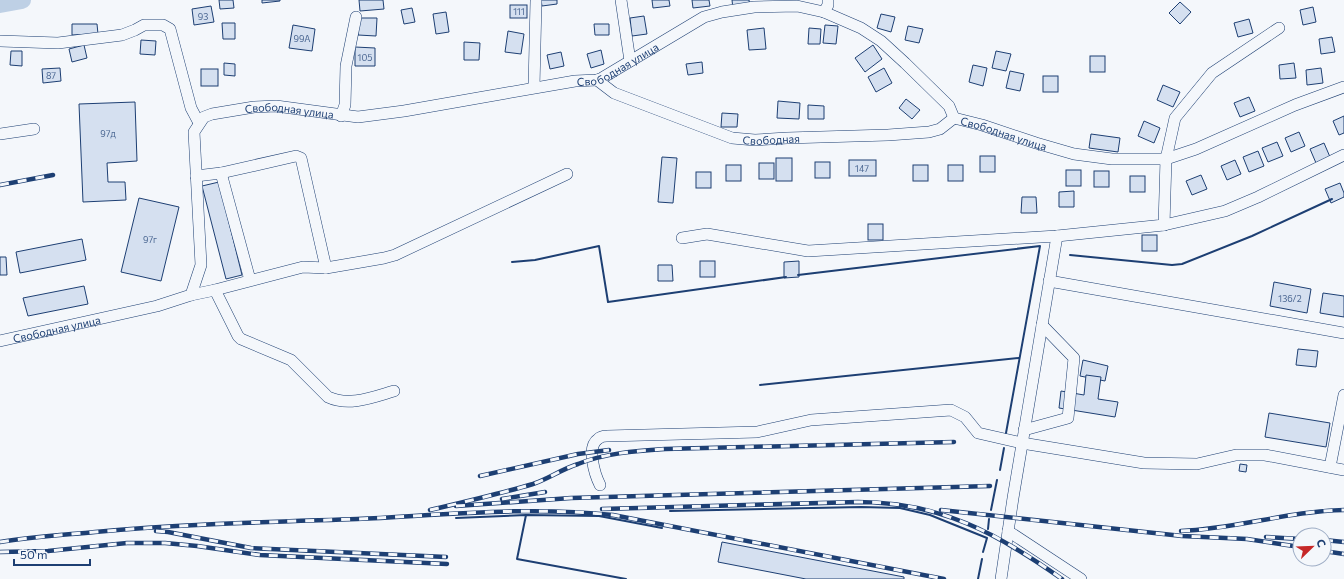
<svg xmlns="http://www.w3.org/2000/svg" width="1344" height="579" font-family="Commissioner,sans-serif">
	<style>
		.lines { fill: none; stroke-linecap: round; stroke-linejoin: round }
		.river { stroke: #bed0e5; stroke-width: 18 }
		.building { fill: #d5e0f0; stroke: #1d3f73 }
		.minor-casing { stroke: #1d3f73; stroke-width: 12 }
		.minor { stroke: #f4f7fb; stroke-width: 11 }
		.rail-casing { stroke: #1d3f73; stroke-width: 4.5 }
		.rail { stroke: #f4f7fb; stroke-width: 3; stroke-dasharray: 9; stroke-linecap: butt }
		.wall { stroke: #1d3f73; stroke-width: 2 }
		.labels { text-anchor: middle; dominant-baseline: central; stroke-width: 3; stroke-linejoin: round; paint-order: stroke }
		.number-label { font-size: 9px; fill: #4b6792 }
		.street-label { font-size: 11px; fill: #1d3f73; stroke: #f4f7fb }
	</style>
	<rect width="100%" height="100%" fill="#f4f7fb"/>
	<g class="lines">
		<polyline class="river" points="0,4 22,0"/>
	</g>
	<g class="building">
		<polygon points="219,0 233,0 234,8 220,9"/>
		<polygon points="262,0 280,0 280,1 262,3"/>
		<polygon points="359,0 383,0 384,9 360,11"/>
		<polygon points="541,0 557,0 557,4 542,6"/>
		<polygon points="652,0 669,0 670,6 653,8"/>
		<polygon points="692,0 709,0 710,6 693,8"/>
		<polygon points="732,0 749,0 750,7 733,9"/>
		<polygon points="1180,2 1191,12 1180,24 1169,13"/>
		<rect x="510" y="5" width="17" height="13"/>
		<polygon points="211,6 214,22 194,25 192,9"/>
		<polygon points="1313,7 1316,22 1303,25 1300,10"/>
		<polygon points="412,8 415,22 404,24 401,10"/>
		<polygon points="446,12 449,32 436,34 433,14"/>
		<polygon points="881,14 895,17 891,32 877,28"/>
		<polygon points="644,16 647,34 632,36 630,18"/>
		<polygon points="359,18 377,18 376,36 358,35"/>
		<polygon points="1249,19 1253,33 1238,37 1234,23"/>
		<polygon points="222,23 235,23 235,39 223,39"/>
		<polygon points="72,24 97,24 98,34 72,35"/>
		<polygon points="594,24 609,24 609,35 595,35"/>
		<polygon points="293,25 315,29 312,51 289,48"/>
		<polygon points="825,25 838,26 836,44 823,43"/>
		<polygon points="908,26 923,29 919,43 905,40"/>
		<polygon points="764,28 766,49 749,50 747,30"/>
		<polygon points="809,28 821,29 820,44 808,44"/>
		<polygon points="508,31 524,34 521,54 505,52"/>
		<polygon points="1332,37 1335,52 1321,54 1319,39"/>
		<polygon points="141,40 156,41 155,55 140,54"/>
		<polygon points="464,42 480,43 479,60 464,60"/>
		<polygon points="84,45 87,58 72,62 69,49"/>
		<polygon points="873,45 882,59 865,72 855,58"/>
		<polygon points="355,47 375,48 375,66 355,66"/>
		<polygon points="601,50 604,64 591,68 587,54"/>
		<polygon points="11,51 22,51 22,66 10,65"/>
		<polygon points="996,51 1011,54 1006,71 992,68"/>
		<polygon points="561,52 564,66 550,69 547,55"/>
		<rect x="1090" y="56" width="15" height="16"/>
		<polygon points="702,62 703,73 688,75 686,64"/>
		<polygon points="224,63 235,64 235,76 224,75"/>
		<polygon points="1294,63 1296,78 1280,79 1279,65"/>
		<polygon points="973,65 987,68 983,86 969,82"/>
		<polygon points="60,68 61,81 43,83 42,69"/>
		<polygon points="884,68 892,83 876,92 868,77"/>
		<polygon points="1321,68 1323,83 1307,85 1306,70"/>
		<rect x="201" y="69" width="17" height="17"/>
		<polygon points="1010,71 1024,74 1020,91 1006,88"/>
		<rect x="1043" y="76" width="15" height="16"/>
		<polygon points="1163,85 1180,92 1173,107 1157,100"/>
		<polygon points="1249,97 1255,111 1240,117 1234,103"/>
		<polygon points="906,99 920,110 912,119 899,108"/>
		<polygon points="778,101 800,103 799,119 777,118"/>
		<polygon points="135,102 137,161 107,163 108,182 125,182 126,200 83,202 79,104"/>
		<polygon points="808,105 824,106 824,119 808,119"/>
		<polygon points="722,113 738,114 737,127 721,127"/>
		<polygon points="1344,116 1344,133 1339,135 1333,121"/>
		<polygon points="1144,121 1160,128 1154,143 1138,136"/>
		<polygon points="1299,132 1305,146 1291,152 1285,138"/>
		<polygon points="1091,134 1120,138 1118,152 1089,148"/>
		<polygon points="1277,142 1283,156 1268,162 1262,148"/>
		<polygon points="1324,143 1330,157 1316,163 1310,149"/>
		<polygon points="1258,151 1264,166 1249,172 1243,157"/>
		<rect x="980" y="156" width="15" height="16"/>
		<polygon points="662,157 677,158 673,203 658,202"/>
		<rect x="776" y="158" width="16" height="23"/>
		<rect x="849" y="160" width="27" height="16"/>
		<polygon points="1235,160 1241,174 1227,180 1221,166"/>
		<rect x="815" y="162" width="15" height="16"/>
		<rect x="759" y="163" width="15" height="16"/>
		<rect x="726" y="165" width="15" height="16"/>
		<rect x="913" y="165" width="15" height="16"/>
		<rect x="948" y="165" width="15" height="16"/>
		<rect x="1066" y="170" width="15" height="16"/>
		<rect x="1094" y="171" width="15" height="16"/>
		<rect x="696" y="172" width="15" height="16"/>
		<polygon points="1201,175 1207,189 1192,195 1186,181"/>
		<rect x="1130" y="176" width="15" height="16"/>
		<polygon points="219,182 242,275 226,279 202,186"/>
		<polygon points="1340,183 1344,193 1344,197 1331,203 1325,189"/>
		<polygon points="1074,191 1074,207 1059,207 1059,192"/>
		<polygon points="1022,197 1036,197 1037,213 1021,213"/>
		<polygon points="139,198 179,207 161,281 121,272"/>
		<rect x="868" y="224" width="15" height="16"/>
		<rect x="1142" y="235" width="15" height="16"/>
		<polygon points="82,239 86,260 20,273 16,252"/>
		<polygon points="0,257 6,257 7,275 0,275"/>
		<rect x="700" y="261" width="15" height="16"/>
		<polygon points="799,261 799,277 784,278 784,262"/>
		<polygon points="658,265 672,265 673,281 658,281"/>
		<polygon points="1274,282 1311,289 1307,313 1270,306"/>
		<polygon points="84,286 88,304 28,316 23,298"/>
		<polygon points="1323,293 1344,296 1344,317 1320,313"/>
		<polygon points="1298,349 1318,351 1316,367 1296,365"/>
		<polygon points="1083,360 1108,366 1105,381 1080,376"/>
		<polygon points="1086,375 1101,377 1098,399 1118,402 1115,417 1059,408 1061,391 1084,395"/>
		<polygon points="1269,413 1330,423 1326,447 1265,437"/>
		<polygon points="1240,464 1247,465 1246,472 1239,471"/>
		<polygon points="722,542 904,577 904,579 806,579 718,562"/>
	</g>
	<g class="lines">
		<g class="minor-casing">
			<g id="minor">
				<polyline points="621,0 630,61"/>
				<polyline points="824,12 828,5 828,0"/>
				<polyline points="0,41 58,43 122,35 135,30 144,25 163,25 170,29 191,108 199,123"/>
				<path id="s1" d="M597 80 614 93 732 138 755 140 787 138 888 135 929 132 940 129 954 118"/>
				<polyline points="534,87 536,1"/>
				<polyline points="341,116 345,105 346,66 356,17"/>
				<path id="s2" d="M954 118 982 125 1036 143 1074 154 1112 159H1166L1196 149 1295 105 1344 87"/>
				<polyline points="0,134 34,129"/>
				<polyline points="221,173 296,156 301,158 326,268"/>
				<polyline points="196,176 221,173 250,280"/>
				<polyline points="1164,225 1225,211 1258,197 1344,155"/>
				<polyline points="682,238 707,234 808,251 1057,236 1164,225 1166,159 1175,118 1212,73 1279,28"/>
				<polyline points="1049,281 1344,333"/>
				<path d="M215 290 238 336 241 339 291 360 328 397C349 407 373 397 394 391"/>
				<polyline points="191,295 215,290 303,267 326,268 384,258 395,255 567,174"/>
				<path id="s3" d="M0 341 157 306 191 295 201 265 194 132 204 117 212 114 254 107 276 106 358 117 404 111 575 81 597 80 602 78 704 17 722 12 754 7 797 6 824 12 861 28 881 41 905 63 949 106 954 118"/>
				<polyline points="1024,430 1068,418 1074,358 1042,325"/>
				<polyline points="1330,467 1344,395"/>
				<path d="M600 485C595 475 586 447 598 439 600 437 604 436 607 436L757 432 811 420 951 410 965 417 978 433 1022 443 1144 463 1197 464 1236 455H1265L1344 470"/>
				<polyline points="1008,531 1081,579"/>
				<polyline points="1001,579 1013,498 1057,236"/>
			</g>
		</g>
		<use href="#minor" class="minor"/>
		<g class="rail-casing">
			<g id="rail">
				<polyline points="0,185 53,175"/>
				<polyline points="480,476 578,454 609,450"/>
				<polyline points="502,499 545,492"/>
				<polyline points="456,506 571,498 990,486"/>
				<path d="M602 509 858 502C940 502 997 533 1062 579"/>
				<path d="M430 510C464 502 499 494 533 484 548 479 562 469 578 464 606 453 635 451 665 449L954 442"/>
				<polyline points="941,510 1182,536 1247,539 1300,547"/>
				<polyline points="156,531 168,532 251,548 446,557"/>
				<path d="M1181 531C1236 529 1289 511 1344 510"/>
				<polyline points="1266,537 1300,539"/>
				<polyline points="1324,540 1344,542"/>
				<path d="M0 542C31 537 63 535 95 532 182 524 270 522 357 519 443 515 528 506 613 515L944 579"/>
				<polyline points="1324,551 1344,554"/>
				<polyline points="0,552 48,551 127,543 165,543 197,546 260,555 447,564"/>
			</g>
		</g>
		<use href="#rail" class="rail"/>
		<g class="wall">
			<polyline points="1070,255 1172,265 1182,264 1252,236 1332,199"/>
			<polyline points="512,262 535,260 599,246 608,302 786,277"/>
			<polyline points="798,275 1040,246 1006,433"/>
			<polyline points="760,385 1019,358"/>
			<polyline points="1000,470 1004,448"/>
			<polyline points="991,510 997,480"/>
			<polyline points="670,511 861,507 900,508 930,515 987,538 983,552"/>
			<polyline points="526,515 517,559 626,579"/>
			<polyline points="456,518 526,515 599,516 662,528"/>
			<polyline points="988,529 989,519"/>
			<polyline points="978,579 982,559"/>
		</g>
	</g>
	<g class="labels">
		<g class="number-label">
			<text x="519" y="11">111</text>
			<text x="203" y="16">93</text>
			<text x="302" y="38">99А</text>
			<text x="365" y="57">105</text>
			<text x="51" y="75">87</text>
			<text x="108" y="133">97д</text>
			<text x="862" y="168">147</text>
			<text x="150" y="239">97г</text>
			<text x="1290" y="298">136/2</text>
		</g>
		<g class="street-label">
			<text stroke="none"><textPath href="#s3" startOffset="802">Свободная улица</textPath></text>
			<text stroke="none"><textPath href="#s3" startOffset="466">Свободная улица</textPath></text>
			<text stroke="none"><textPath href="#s2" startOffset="52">Свободная улица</textPath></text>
			<text stroke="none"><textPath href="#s1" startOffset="187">Свободная</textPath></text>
			<text stroke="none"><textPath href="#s3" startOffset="58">Свободная улица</textPath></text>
		</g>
	</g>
	<g transform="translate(1312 547) rotate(67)"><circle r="19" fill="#f4f7fb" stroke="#9eadc5"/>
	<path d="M0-3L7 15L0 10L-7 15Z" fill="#c62828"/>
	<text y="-6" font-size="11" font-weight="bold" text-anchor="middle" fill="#1d3f73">С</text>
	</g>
	<path d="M14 559v6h76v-6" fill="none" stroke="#1d3f73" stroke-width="2"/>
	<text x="20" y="559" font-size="12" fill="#1d3f73" stroke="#f4f7fb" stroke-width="3" paint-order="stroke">50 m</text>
</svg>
